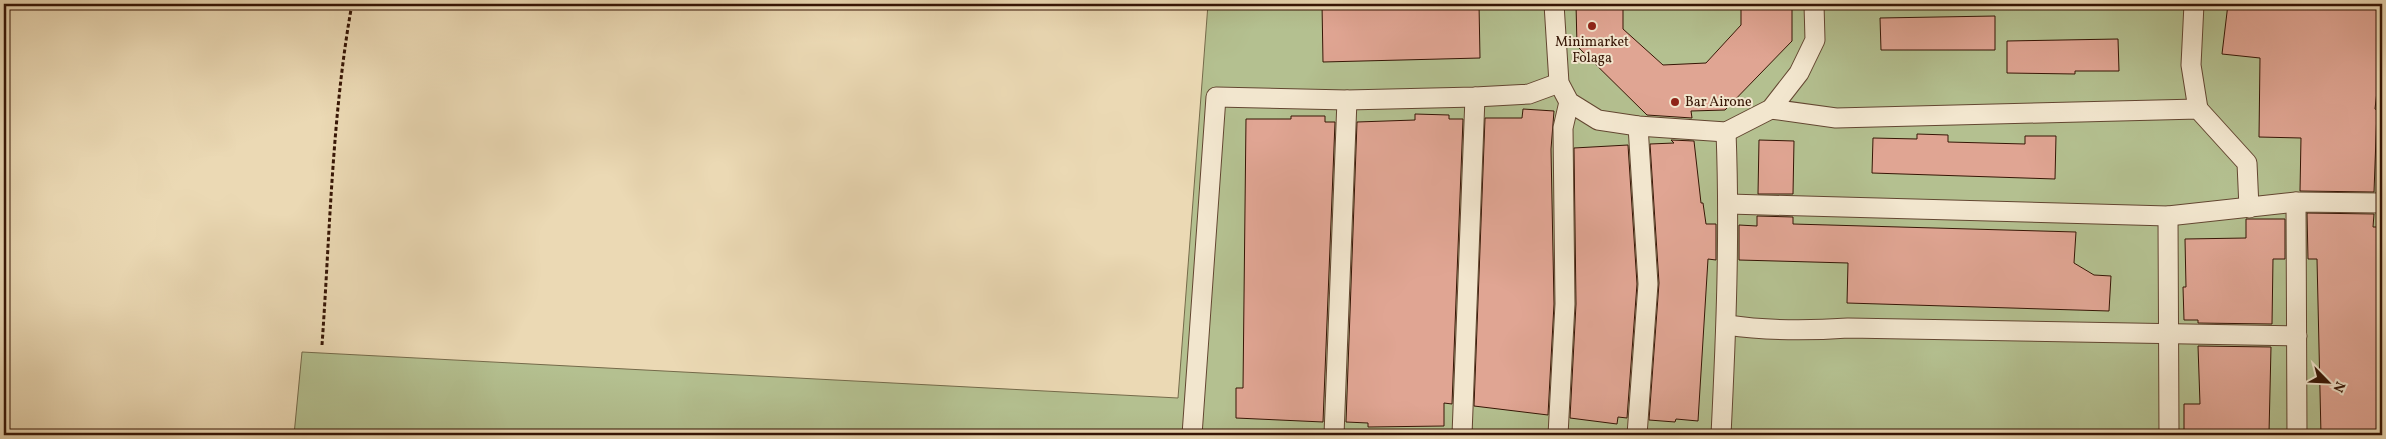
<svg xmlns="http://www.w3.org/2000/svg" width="2386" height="439" font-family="Vollkorn,serif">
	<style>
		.green { fill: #b4c090; stroke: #756a4a }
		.building { fill: #e0a593; stroke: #361505 }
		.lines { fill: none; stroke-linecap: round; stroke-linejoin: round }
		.lane-casing { stroke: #634631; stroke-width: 21 }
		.path { stroke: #361505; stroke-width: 3; stroke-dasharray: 4 2.5; stroke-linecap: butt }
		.lane { stroke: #f2e6ce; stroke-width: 19 }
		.poi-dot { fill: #8f2418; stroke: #f2e6ce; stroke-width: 2 }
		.labels { text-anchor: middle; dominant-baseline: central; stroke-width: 4; stroke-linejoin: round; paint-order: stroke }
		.poi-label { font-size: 14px; fill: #361505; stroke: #f2e6ce }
	</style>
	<rect width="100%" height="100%" fill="#ebd9b4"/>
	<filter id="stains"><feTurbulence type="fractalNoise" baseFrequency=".004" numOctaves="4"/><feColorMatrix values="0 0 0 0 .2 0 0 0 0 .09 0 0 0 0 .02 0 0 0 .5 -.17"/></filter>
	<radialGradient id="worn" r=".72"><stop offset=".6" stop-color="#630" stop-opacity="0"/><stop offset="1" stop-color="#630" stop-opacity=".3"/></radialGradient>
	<polygon class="green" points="1208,4 2382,4 2382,435 294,435 302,352 1178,398"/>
	<g class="building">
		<polygon points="1322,4 1479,4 1480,58 1323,62"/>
		<polygon points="1576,4 1623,4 1623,29 1663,65 1706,63 1741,25 1741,4 1792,4 1792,41 1725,110 1691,111 1692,118 1647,115 1577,46"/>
		<polygon points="2228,4 2382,4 2382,47 2375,109 2377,110 2374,192 2300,191 2301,138 2259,137 2260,58 2222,54"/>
		<polygon points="1995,16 1995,50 1881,50 1880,18"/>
		<polygon points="2118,39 2119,71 2075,71 2075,74 2007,73 2007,41"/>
		<polygon points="1523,109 1554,111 1551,149 1554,304 1548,415 1474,406 1485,118 1522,118"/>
		<polygon points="1415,114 1449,115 1449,119 1463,119 1452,404 1444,403 1444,426 1368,427 1368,423 1346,422 1357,122 1415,120"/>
		<polygon points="1291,116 1325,116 1325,122 1335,122 1323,422 1236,418 1236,388 1243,388 1246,119 1291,119"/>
		<polygon points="1917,134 1948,135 1948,142 2025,144 2025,136 2056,136 2055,179 1872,173 1873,138 1917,139"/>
		<polygon points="1671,140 1694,141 1701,203 1703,203 1706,224 1716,224 1716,260 1708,259 1698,421 1676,419 1675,422 1649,420 1659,283 1650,144 1674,143"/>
		<polygon points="1759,140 1794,141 1793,194 1758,194"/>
		<polygon points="1628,145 1637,284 1627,418 1618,417 1617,424 1570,418 1576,304 1574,148"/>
		<polygon points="2307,213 2374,214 2373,227 2382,227 2382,435 2321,435 2317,259 2308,259"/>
		<polygon points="1757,216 1793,217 1793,224 2076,232 2074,263 2094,275 2111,276 2109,311 1847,303 1848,263 1739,260 1739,225 1757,226"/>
		<polygon points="2246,219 2285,219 2285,259 2273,259 2272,324 2198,323 2198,320 2184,320 2183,287 2186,287 2185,239 2246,238"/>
		<polygon points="2198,346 2271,347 2269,433 2215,432 2215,435 2184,435 2184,404 2200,404"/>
	</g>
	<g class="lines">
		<g class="lane-casing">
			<g id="lane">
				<polyline points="1554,4 1559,83 1569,102 1598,120 1638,126 1726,132 1771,109 1799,73 1815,40 1814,4"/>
				<polyline points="2194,4 2191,65 2198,109"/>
				<polyline points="1771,109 1836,118 2198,109 2247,163 2249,208"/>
				<polyline points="2296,202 2297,435"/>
				<polyline points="1729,204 2168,216 2296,202 2382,203"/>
				<polyline points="2168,216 2169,435"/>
				<path d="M1727 325C1768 331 1806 331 1848 328L2297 336"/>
				<polyline points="1192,435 1216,97 1347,100 1475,97 1529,94 1559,83"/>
				<polyline points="1334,435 1347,100"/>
				<polyline points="1462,435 1475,97"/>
				<polyline points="1558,435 1565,304 1563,128 1569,102"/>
				<polyline points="1637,435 1648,284 1638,126"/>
				<path d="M1721 435C1726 334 1730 233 1726 132"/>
			</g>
		</g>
		<path class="path" d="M322 345C330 233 332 114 352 4"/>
		<use href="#lane" class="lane"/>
	</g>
	<g class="poi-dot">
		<circle cx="1592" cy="26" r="5"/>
		<circle cx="1675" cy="102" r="5"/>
	</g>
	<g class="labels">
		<g class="poi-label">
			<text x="1592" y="42">Minimarket<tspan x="1592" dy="16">Folaga</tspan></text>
			<text x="1685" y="102" text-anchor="start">Bar Airone</text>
		</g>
	</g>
	<rect width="2386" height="439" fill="none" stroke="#ebd9b4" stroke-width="20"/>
	<rect x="5" y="5" width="2376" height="429" fill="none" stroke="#361505" stroke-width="2.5"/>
	<rect x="10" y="10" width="2366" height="419" fill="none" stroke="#361505"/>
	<g transform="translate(2328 382) rotate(114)" stroke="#f2e6ce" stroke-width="4" paint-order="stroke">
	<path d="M0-4L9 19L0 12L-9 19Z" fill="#361505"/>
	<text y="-8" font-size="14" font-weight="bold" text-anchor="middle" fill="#361505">N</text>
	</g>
	<rect width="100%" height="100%" filter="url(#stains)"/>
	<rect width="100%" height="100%" fill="url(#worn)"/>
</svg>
